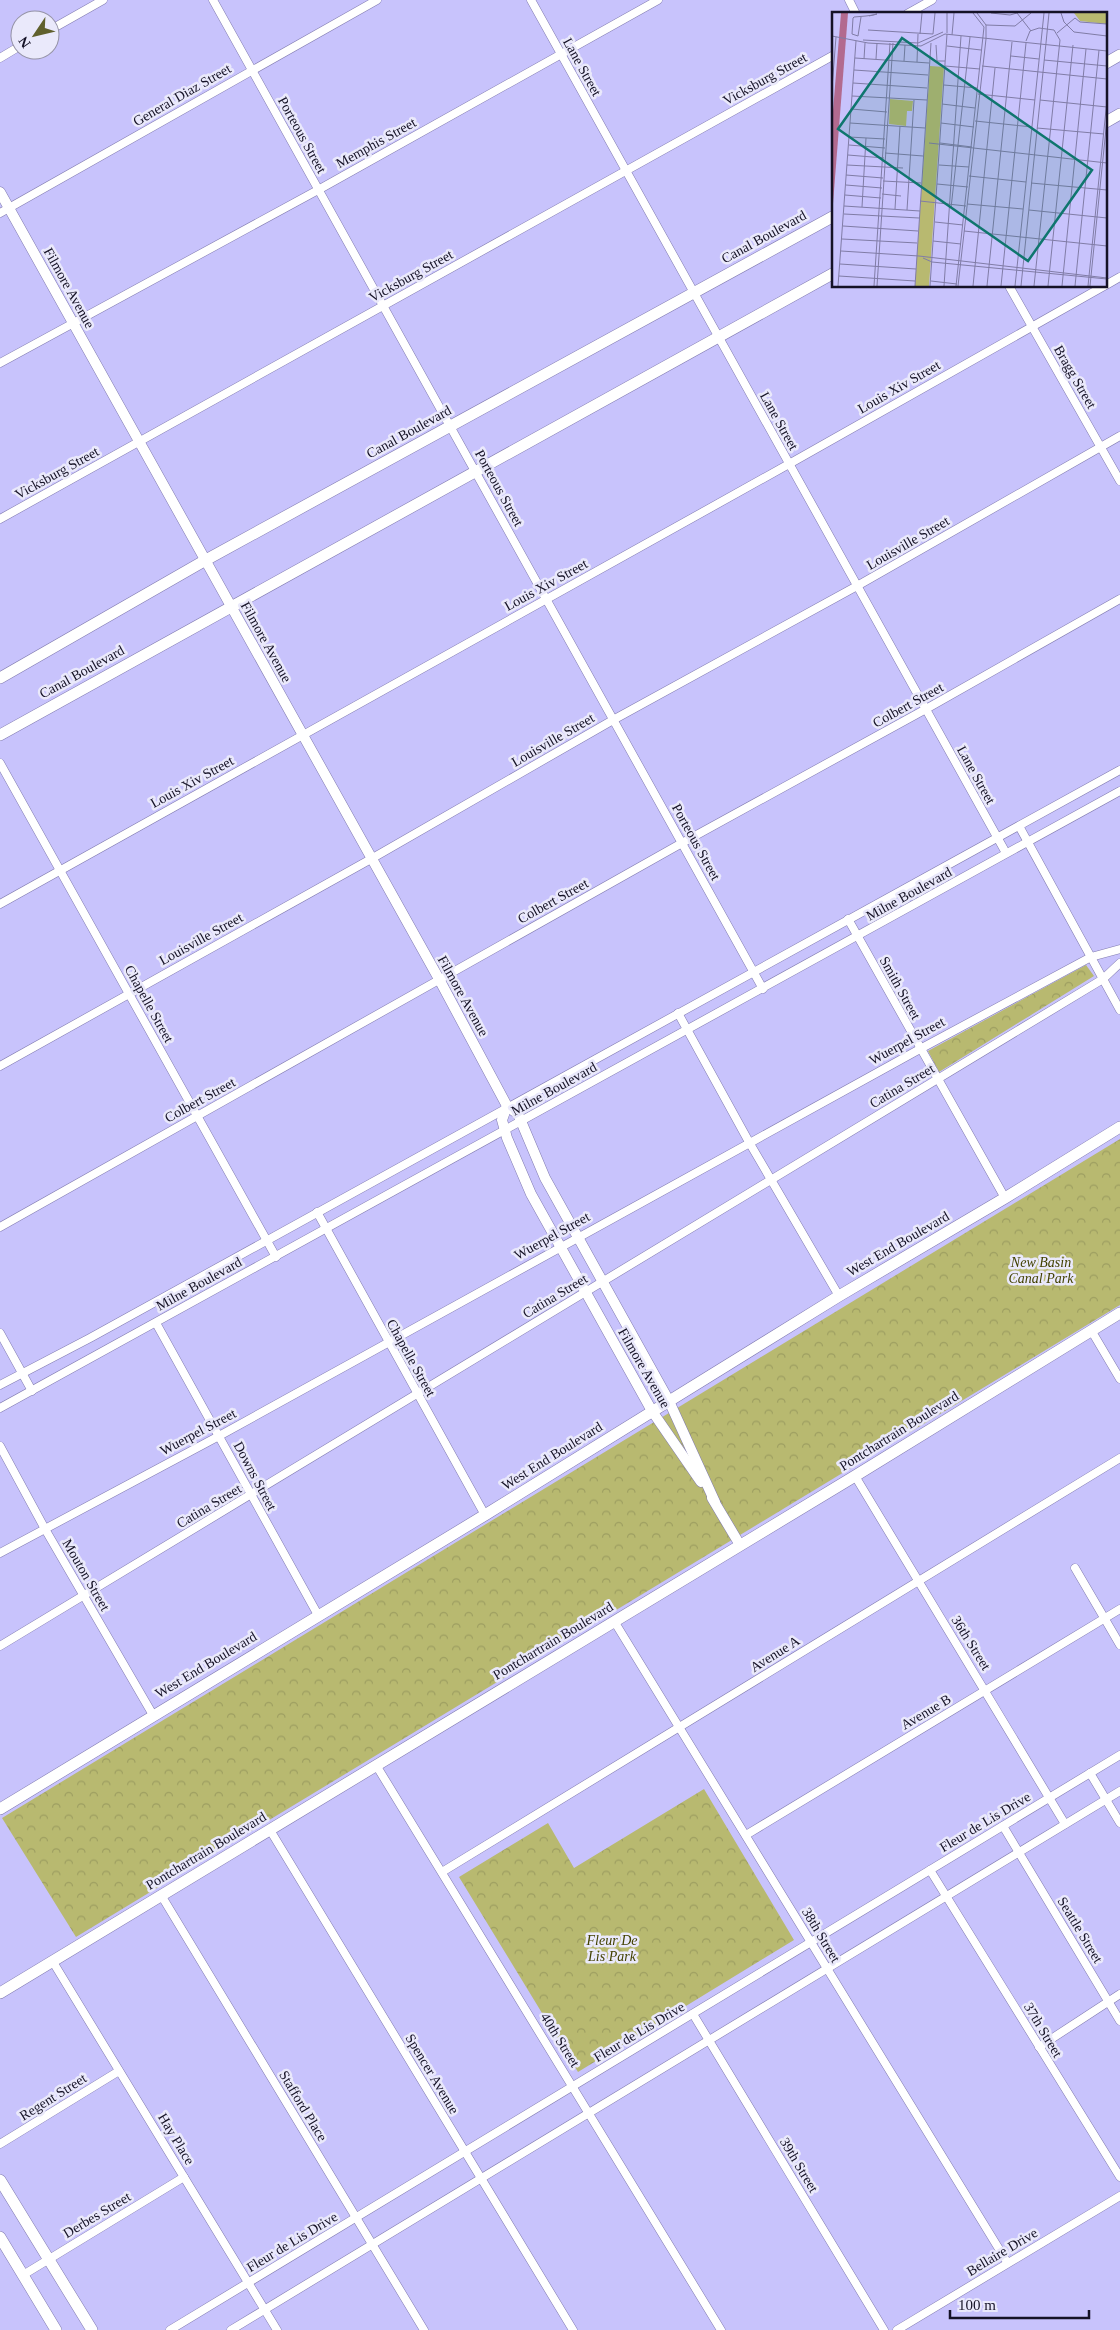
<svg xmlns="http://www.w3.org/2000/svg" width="1120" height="2330" font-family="'Times New Roman',serif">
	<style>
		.park { fill: url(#park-crowns) }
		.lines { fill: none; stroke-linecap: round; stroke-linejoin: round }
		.minor-casing { stroke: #817bb0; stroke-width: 9 }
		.tertiary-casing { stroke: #817bb0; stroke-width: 11 }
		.secondary-casing { stroke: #817bb0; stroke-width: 12 }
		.minor { stroke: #fff; stroke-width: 8 }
		.tertiary { stroke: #fff; stroke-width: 10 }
		.secondary { stroke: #fff; stroke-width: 11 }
		.labels { text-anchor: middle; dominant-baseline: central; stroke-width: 5; stroke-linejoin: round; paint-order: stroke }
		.street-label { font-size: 14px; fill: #151226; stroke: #eae9fb }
		.park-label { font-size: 14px; font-style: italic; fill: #424100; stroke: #eae9fb }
		.inset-road { fill: none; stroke: #807ca6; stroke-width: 1 }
		.view { fill: #0f766e; fill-opacity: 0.15; stroke: #0f766e; stroke-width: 2.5 }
		.inset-edge { fill: none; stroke: #151226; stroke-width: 2.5 }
	</style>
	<defs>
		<pattern id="park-crowns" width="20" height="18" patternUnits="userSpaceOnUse" patternTransform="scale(1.25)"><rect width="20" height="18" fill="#b8b970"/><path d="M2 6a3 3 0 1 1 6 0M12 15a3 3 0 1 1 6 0" fill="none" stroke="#9d9e61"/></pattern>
	</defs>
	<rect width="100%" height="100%" fill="#c8c3fc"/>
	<g class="park">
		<polygon points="1086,965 1094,976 939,1072 928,1051"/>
		<polygon points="1120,1139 1120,1305 76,1937 2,1818"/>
		<polygon points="704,1789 794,1940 578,2072 459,1877 548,1823 574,1868"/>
	</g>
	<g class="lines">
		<g class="minor-casing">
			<g id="minor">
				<polyline points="213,0 763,989"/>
				<polyline points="531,0 1006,853"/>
				<polyline points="849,0 856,14"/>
				<polyline points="907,14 932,0"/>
				<polyline points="50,30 103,0"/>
				<polyline points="0,58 20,46"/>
				<polyline points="0,213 377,0"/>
				<polyline points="1106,285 1120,277"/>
				<polyline points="1009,286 1120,481"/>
				<polyline points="0,363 318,190 658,0"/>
				<polyline points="0,519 834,55"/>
				<polyline points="0,763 276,1257"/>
				<polyline points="1019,826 1120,1010"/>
				<polyline points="0,904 789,464 1104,286"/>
				<polyline points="848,919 1005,1198"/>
				<polyline points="678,1013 749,1142 839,1296"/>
				<polyline points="0,1066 371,859 613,720 857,586 1120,436"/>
				<polyline points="317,1212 485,1515"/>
				<polyline points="0,1227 682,843 926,709 1120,599"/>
				<polyline points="156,1323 318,1615"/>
				<polyline points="1091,1330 1120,1379"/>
				<polyline points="0,1333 32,1391"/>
				<polyline points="0,1385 90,1338 1120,770"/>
				<polyline points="0,1408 1120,791"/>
				<polyline points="0,1446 45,1529 153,1715"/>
				<polyline points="855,1476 1065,1824"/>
				<polyline points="0,1553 219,1436 920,1049 1091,957 1120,949"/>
				<polyline points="1075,1568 1120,1645"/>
				<polyline points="614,1621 1007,2262"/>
				<polyline points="0,1646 1103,979 1120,963"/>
				<polyline points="376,1765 721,2330"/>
				<polyline points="1090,1773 1120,1823"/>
				<polyline points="1003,1826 1120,2021"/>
				<polyline points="270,1830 573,2330"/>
				<polyline points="746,1835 1120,1609"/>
				<polyline points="930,1870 1120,2177"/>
				<polyline points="442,1872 1120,1458"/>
				<polyline points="161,1895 424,2330"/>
				<polyline points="53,1962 277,2330"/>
				<polyline points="693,2014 884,2330"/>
				<polyline points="1039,2047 1120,1994"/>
				<polyline points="0,2144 119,2071"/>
				<polyline points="23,2275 184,2177"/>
				<polyline points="170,2330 1120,1755"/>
				<polyline points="231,2330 1120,1791"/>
				<polyline points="897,2330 1120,2196"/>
			</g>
		</g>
		<g class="tertiary-casing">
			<g id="tertiary">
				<polyline points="0,192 439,979 507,1106 518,1114 545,1178 669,1401 715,1502"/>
				<polyline points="507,1106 502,1120 507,1138 531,1194 652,1411 701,1482"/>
				<polyline points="712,1498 740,1545"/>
			</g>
		</g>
		<g class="secondary-casing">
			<g id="secondary">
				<polyline points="1106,63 1120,55"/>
				<polyline points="1106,122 1120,114"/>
				<polyline points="0,678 204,561 834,216"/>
				<polyline points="0,735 834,273"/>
				<polyline points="0,1809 485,1515 839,1296 1005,1198 1120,1127"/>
				<polyline points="0,1993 855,1476 1120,1313"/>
				<polyline points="0,2180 92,2330"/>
				<polyline points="0,2237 56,2330"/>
			</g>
		</g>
		<use href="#minor" class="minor"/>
		<use href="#tertiary" class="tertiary"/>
		<use href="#secondary" class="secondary"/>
	</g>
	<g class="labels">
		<g class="street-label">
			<text transform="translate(582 67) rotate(61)">Lane Street</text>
			<text transform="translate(765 79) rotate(-29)">Vicksburg Street</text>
			<text transform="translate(182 95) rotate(-30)">General Diaz Street</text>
			<text transform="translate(302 135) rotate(61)">Porteous Street</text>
			<text transform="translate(376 143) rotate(-29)">Memphis Street</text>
			<text transform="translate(764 237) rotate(-29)">Canal Boulevard</text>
			<text transform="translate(411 276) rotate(-29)">Vicksburg Street</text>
			<text transform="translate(69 288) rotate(61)">Filmore Avenue</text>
			<text transform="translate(1075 377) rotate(60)">Bragg Street</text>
			<text transform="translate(899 387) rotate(-30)">Louis Xiv Street</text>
			<text transform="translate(779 421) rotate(61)">Lane Street</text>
			<text transform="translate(409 432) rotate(-29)">Canal Boulevard</text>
			<text transform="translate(57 473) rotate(-29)">Vicksburg Street</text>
			<text transform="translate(499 488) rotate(61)">Porteous Street</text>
			<text transform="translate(908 543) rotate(-30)">Louisville Street</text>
			<text transform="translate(546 585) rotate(-29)">Louis Xiv Street</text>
			<text transform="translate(266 642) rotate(61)">Filmore Avenue</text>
			<text transform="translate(82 672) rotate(-29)">Canal Boulevard</text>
			<text transform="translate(908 705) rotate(-29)">Colbert Street</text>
			<text transform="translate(553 740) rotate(-30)">Louisville Street</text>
			<text transform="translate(976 775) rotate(61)">Lane Street</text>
			<text transform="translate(192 782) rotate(-29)">Louis Xiv Street</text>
			<text transform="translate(696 842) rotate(61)">Porteous Street</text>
			<text transform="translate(909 894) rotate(-29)">Milne Boulevard</text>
			<text transform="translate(553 901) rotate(-29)">Colbert Street</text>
			<text transform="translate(201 939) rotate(-29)">Louisville Street</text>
			<text transform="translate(900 988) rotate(61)">Smith Street</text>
			<text transform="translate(463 996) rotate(61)">Filmore Avenue</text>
			<text transform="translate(149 1004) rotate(61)">Chapelle Street</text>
			<text transform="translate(907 1041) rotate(-29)">Wuerpel Street</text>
			<text transform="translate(902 1086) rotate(-31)">Catina Street</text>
			<text transform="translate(554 1089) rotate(-29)">Milne Boulevard</text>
			<text transform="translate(200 1100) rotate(-29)">Colbert Street</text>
			<text transform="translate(552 1236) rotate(-29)">Wuerpel Street</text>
			<text transform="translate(898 1244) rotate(-30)">West End Boulevard</text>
			<text transform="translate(199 1284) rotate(-29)">Milne Boulevard</text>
			<text transform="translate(555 1296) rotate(-31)">Catina Street</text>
			<text transform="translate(411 1358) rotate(61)">Chapelle Street</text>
			<text transform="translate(644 1368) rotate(60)">Filmore Avenue</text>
			<text transform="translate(899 1431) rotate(-32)">Pontchartrain Boulevard</text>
			<text transform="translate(198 1432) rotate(-28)">Wuerpel Street</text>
			<text transform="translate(552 1456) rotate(-32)">West End Boulevard</text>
			<text transform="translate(255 1476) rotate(62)">Downs Street</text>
			<text transform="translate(209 1506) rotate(-31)">Catina Street</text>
			<text transform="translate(86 1575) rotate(60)">Mouton Street</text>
			<text transform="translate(553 1641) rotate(-31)">Pontchartrain Boulevard</text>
			<text transform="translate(971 1643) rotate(58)">36th Street</text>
			<text transform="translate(775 1654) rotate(-32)">Avenue A</text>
			<text transform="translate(206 1665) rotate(-31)">West End Boulevard</text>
			<text transform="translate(926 1712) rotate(-31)">Avenue B</text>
			<text transform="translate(985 1822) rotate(-31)">Fleur de Lis Drive</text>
			<text transform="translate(206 1851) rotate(-31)">Pontchartrain Boulevard</text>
			<text transform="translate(1080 1930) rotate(59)">Seattle Street</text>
			<text transform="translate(821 1935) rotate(59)">38th Street</text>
			<text transform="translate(1043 2030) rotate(59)">37th Street</text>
			<text transform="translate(639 2032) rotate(-31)">Fleur de Lis Drive</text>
			<text transform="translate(560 2040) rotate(58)">40th Street</text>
			<text transform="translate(432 2074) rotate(59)">Spencer Avenue</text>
			<text transform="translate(53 2097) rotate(-32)">Regent Street</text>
			<text transform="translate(303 2106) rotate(59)">Stafford Place</text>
			<text transform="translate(176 2139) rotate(59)">Hay Place</text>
			<text transform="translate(799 2165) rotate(59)">39th Street</text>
			<text transform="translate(97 2215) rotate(-31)">Derbes Street</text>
			<text transform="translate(292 2242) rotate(-31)">Fleur de Lis Drive</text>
			<text transform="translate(1002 2252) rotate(-31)">Bellaire Drive</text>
		</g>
		<g class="park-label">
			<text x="1041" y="1262">New Basin<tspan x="1041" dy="16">Canal Park</tspan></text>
			<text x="612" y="1940">Fleur De<tspan x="612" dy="16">Lis Park</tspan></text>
		</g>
	</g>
	<g transform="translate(832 12)">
		<rect width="275" height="275" fill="#c8c3fc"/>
		<path d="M242 1H275V12L248 9ZM98 54 112 55 97 274H83ZM58 87 81 89 80 99H75L74 114 57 112Z" fill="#b8b970"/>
		<path d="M9 1H16L0 204V111Z" fill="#b26a8f"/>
		<path class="inset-road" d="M159 1 178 3 185 1M185 1 199 19M229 1 232 10 242 20 275 24M29 5 26 24 20 22 21 6 22 5 34 4 41 3 45 2 37 4M243 6 248 10 275 12M154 13 183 14 199 1M36 18 101 22 103 1M115 21V1M225 21 243 6M88 22 90 1M120 23 122 1M0 24 36 31 89 34 113 22 275 39M31 28 86 31 111 20M194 29 198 19 207 16 222 18 228 28 202 274M209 30 212 1M214 31 217 1M104 33 105 49H113M115 34 149 38M179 44 207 47M23 46 97 51M32 47 33 31M44 47 45 31M212 48 275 54M72 49 73 33M85 50 86 22M113 54 148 57M150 54 275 67M22 58 96 63M21 71 95 76M112 73 145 76M0 76 4 25M146 82 203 88M20 84 95 88M208 88 275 95M110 92 143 96M19 97 55 100M143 109 200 115M18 111 93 116M109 111 142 115M205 116 272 122M17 125 53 127M97 131 275 151M108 131 140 135M17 133 53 136M53 141 91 144M16 143 52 146M15 153 71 156M107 153 137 155M14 163 51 166M137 164 194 170M51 169 89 171M199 171 275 178M105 172 136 175M14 173 50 176M50 182 69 184M13 183 49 186M88 189 134 194M135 192 191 197M12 194 88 199M30 195 34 126M119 196 138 25M63 197 68 114M75 198 82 88M197 198 275 206M12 202 87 206M103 210 131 213M11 214 86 219M132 219 275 234M10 227 85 231M101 229 129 232M9 239 87 244 275 266M91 246 100 250 275 267M8 252 84 257M7 264 83 269M99 269 125 272M6 274 24 29M42 274 58 31M45 274 61 31M83 274 99 31M98 274 115 22M112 274 129 24M124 274 152 15 141 1M126 274 154 27V13L145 1M141 274 163 56M155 274 180 30M169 274 194 31M183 274 209 30M189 274 214 31M216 274 241 33M230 274 254 37M243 274 267 38M256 274 275 88M258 274 275 107"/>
		<path class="view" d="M70 26 260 158 196 249 6 117Z"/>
		<rect width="275" height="275" class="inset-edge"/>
	</g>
	<g transform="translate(35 35) rotate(235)"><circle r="24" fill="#eae9fb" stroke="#9593a6"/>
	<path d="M0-4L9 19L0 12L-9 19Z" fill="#60602d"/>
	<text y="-8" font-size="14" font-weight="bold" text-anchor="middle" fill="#151226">N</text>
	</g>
	<path d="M950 2310v8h139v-8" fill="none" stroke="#151226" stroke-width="2.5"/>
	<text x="958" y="2310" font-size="15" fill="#151226" stroke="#eae9fb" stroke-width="4" paint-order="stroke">100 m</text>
</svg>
